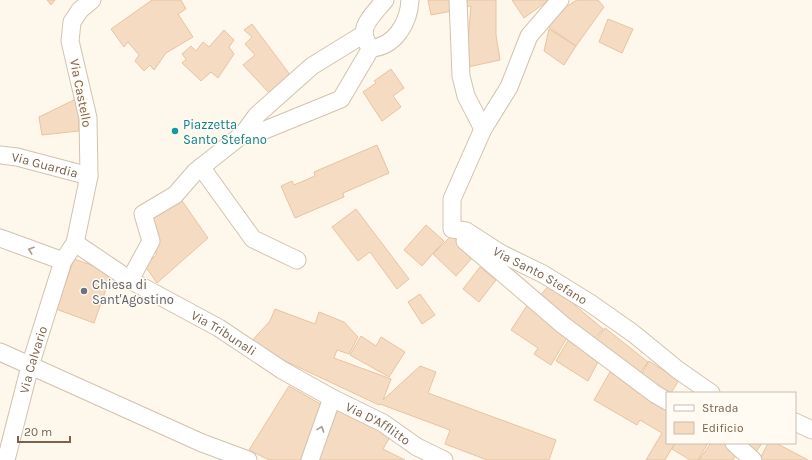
<svg xmlns="http://www.w3.org/2000/svg" width="812" height="460" font-family="Karla,sans-serif">
	<style>
		.building { fill: #f4dbc2; stroke: #e8c4a1 }
		.lines { fill: none; stroke-linecap: round; stroke-linejoin: round }
		.minor-casing { stroke: #d2c2af; stroke-width: 19 }
		.minor { stroke: #fff; stroke-width: 17 }
		.oneway { stroke: #a9998b }
		.culture-dot { fill: #0f9aa8; stroke: #fffbf3; stroke-width: 1.5 }
		.worship-dot { fill: #6b7280; stroke: #fffbf3; stroke-width: 1.5 }
		.labels { text-anchor: middle; dominant-baseline: central; stroke-width: 3; stroke-linejoin: round; paint-order: stroke }
		.street-label { font-size: 13px; fill: #7b624c; stroke: #fffbf3 }
		.culture-label { font-size: 13px; fill: #0d838f; stroke: #fffbf3; text-anchor: start }
		.worship-label { font-size: 13px; fill: #5b616d; stroke: #fffbf3; text-anchor: start }
	</style>
	<rect width="100%" height="100%" fill="#fdf8eb"/>
	<g class="building">
		<polygon points="47,0 55,0 51,5"/>
		<polygon points="152,0 181,0 186,9 178,14 193,37 166,53 154,70 150,65 144,71 135,61 139,55 128,42 124,47 111,29"/>
		<polygon points="428,0 450,0 452,11 431,15"/>
		<polygon points="465,0 496,0 496,35 500,60 468,67 468,39 471,6 465,7"/>
		<polygon points="512,0 549,0 524,18"/>
		<polygon points="577,0 598,0 604,7 576,46 547,26 556,13"/>
		<polygon points="608,19 633,29 622,53 599,42"/>
		<polygon points="252,24 291,76 270,94 243,65 255,55 245,44 252,37 244,30"/>
		<polygon points="549,29 576,46 564,65 544,51"/>
		<polygon points="224,30 234,40 229,47 234,54 218,78 211,72 201,81 182,63 186,59 182,54 191,46 196,51 203,42 209,47"/>
		<polygon points="391,69 404,88 393,96 401,107 382,121 363,92 376,83 374,81"/>
		<polygon points="78,98 79,131 42,135 39,117"/>
		<polygon points="377,145 389,173 343,193 344,197 295,218 281,186 292,181 294,185 315,176 314,172"/>
		<polygon points="180,198 208,238 157,283 145,266 157,254 149,247 159,235 150,218"/>
		<polygon points="356,209 409,279 397,289 370,252 358,261 332,227"/>
		<polygon points="426,225 444,241 422,266 404,250"/>
		<polygon points="452,235 474,256 456,276 433,254"/>
		<polygon points="74,259 112,272 94,323 56,309"/>
		<polygon points="480,267 496,280 479,302 463,289"/>
		<polygon points="550,284 603,329 592,342 539,297"/>
		<polygon points="420,294 435,315 422,324 408,302"/>
		<polygon points="528,304 568,336 551,365 534,354 538,348 511,330"/>
		<polygon points="275,309 315,324 319,312 344,322 358,337 349,354 337,350 334,358 391,379 383,400 420,366 436,372 428,393 556,440 549,460 487,460 445,444 450,430 380,404 379,405 249,344 270,321"/>
		<polygon points="605,328 648,362 637,377 593,344"/>
		<polygon points="361,336 376,346 381,337 405,352 389,377 350,355"/>
		<polygon points="570,337 600,358 588,381 556,361"/>
		<polygon points="649,361 679,380 671,393 667,393 638,380"/>
		<polygon points="610,372 667,405 667,443 675,443 665,460 646,460 662,433 640,420 637,425 594,400"/>
		<polygon points="289,386 322,405 303,460 269,460 249,450"/>
		<polygon points="335,408 391,435 383,449 405,460 313,460"/>
		<polygon points="675,443 708,443 698,460 690,460 672,449"/>
		<polygon points="711,443 728,443 739,451 733,460 699,460"/>
		<polygon points="743,443 762,443 756,452"/>
		<polygon points="768,443 776,443 808,460 762,460 760,459"/>
	</g>
	<g class="lines">
		<g class="minor-casing">
			<g id="minor">
				<path d="M385 0C373 15 354 29 371 48 395 47 409 22 410 0"/>
				<polyline points="458,0 461,76 466,96 483,129"/>
				<path id="s1" d="M560 0 529 36 509 87 483 129 452 199V229L466 231 500 253 543 274 590 303 634 334 678 370 711 393"/>
				<polyline points="243,134 257,115 312,66 364,34"/>
				<path id="s2" d="M0 155 17 157 89 176"/>
				<polyline points="201,167 253,239 297,260"/>
				<polyline points="0,238 63,261"/>
				<polyline points="465,241 563,325 655,394 667,401"/>
				<path id="s3" d="M75 243 130 280 219 328 282 370 332 398 383 423 417 447 444 460"/>
				<polyline points="130,280 151,241 143,214 175,195 195,172 243,134 265,130 341,99 371,48"/>
				<polyline points="0,352 202,443 248,460"/>
				<polyline points="795,422 812,430"/>
				<polyline points="734,443 753,460"/>
				<path id="s4" d="M6 460 30 366 63 261 75 243 89 176 88 118 70 41 72 22 80 10 92 0"/>
				<polyline points="310,460 332,398"/>
			</g>
		</g>
		<use href="#minor" class="minor"/>
	</g>
	<defs><path id="oneway-chevron" d="M-2-3.5L2.5 0L-2 3.5" fill="none" stroke-width="1.6" stroke-linecap="round" stroke-linejoin="round"/></defs>
	<g class="oneway">
		<use href="#oneway-chevron" transform="translate(31 250) rotate(-161)"/>
		<use href="#oneway-chevron" transform="translate(321 429) rotate(-70)"/>
	</g>
	<circle class="culture-dot" cx="175" cy="131" r="4"/>
	<circle class="worship-dot" cx="84" cy="291" r="4"/>
	<g class="labels">
		<g class="street-label">
			<text transform="translate(81 93) rotate(79)">Via Castello</text>
			<text stroke="none"><textPath href="#s2" startOffset="46">Via Guardia</textPath></text>
			<text stroke="none"><textPath href="#s1" startOffset="359">Via Santo Stefano</textPath></text>
			<text stroke="none"><textPath href="#s3" startOffset="174">Via Tribunali</textPath></text>
			<text stroke="none"><textPath href="#s4" startOffset="104">Via Calvario</textPath></text>
			<text stroke="none"><textPath href="#s3" startOffset="353">Via D'Afflitto</textPath></text>
		</g>
		<g class="culture-label">
			<text x="183" y="124">Piazzetta<tspan x="183" dy="15">Santo Stefano</tspan></text>
		</g>
		<g class="worship-label">
			<text x="92" y="284">Chiesa di<tspan x="92" dy="15">Sant'Agostino</tspan></text>
		</g>
	</g>
	<rect x="666" y="392" width="130" height="52" fill="#fffbf3" stroke="#cabeb0"/>
	<rect x="674" y="405" width="20" height="6" fill="#ffffff" stroke="#cabeb0"/>
	<text x="702" y="412" font-size="12" fill="#7b624c">Strada</text>
	<rect x="674" y="422" width="20" height="12" fill="#f4dbc2" stroke="#cabeb0"/>
	<text x="702" y="432" font-size="12" fill="#7b624c">Edificio</text>
	<path d="M18 436v6h52v-6" fill="none" stroke="#7b624c" stroke-width="2"/>
	<text x="24" y="436" font-size="12" fill="#7b624c" stroke="#fffbf3" stroke-width="3" paint-order="stroke">20 m</text>
</svg>
